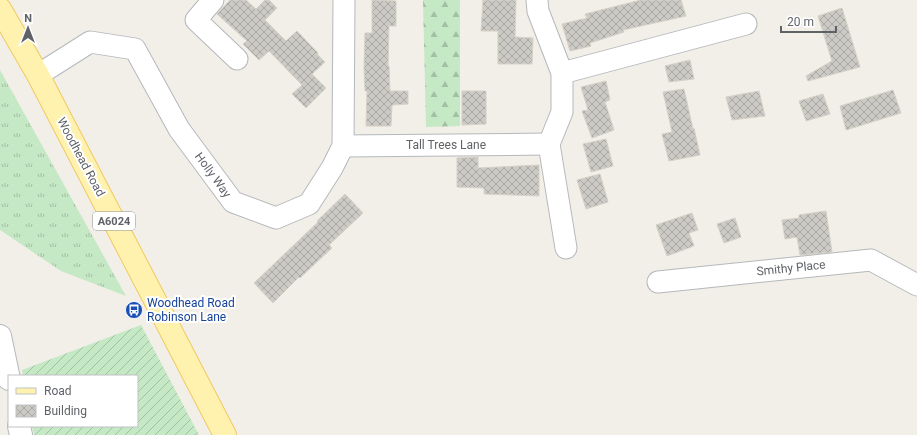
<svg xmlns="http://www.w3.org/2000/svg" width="917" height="435" font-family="Roboto,sans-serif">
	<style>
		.grass { fill: url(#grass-tufts) }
		.forest { fill: url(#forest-firs) }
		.garden { fill: url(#garden-furrows) }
		.building { fill: url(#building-cross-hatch); stroke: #d6d1c6 }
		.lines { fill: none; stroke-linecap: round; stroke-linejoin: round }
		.minor-casing { stroke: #b5b8bc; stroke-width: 23 }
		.tertiary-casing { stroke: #b5b8bc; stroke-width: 24 }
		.primary-casing { stroke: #f2c960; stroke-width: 24 }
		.minor { stroke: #fff; stroke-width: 21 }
		.tertiary { stroke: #fff; stroke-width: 22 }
		.primary { stroke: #fff2af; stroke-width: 22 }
		.labels { text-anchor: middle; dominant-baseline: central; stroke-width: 4; stroke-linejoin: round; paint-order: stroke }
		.shield { fill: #fff; stroke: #8f9295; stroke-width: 1 }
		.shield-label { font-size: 11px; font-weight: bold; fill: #5f6368 }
		.street-label { font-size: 12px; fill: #5f6368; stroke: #fff }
		.transit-label { font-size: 12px; fill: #164399; stroke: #fff; text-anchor: start }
	</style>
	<defs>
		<pattern id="grass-tufts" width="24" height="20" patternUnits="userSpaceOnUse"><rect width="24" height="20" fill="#c5e8c5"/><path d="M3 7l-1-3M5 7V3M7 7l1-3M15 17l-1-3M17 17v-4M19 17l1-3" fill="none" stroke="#a3c0a4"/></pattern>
		<pattern id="forest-firs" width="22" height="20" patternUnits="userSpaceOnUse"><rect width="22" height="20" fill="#c5e8c5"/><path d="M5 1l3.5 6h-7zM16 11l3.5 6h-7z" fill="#a3c0a4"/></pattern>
		<pattern id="garden-furrows" width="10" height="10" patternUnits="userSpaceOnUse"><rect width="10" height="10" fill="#c5e8c5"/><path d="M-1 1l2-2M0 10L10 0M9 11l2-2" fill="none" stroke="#a3c0a4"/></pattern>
		<pattern id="building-cross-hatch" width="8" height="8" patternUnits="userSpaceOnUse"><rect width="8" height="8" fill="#cccac5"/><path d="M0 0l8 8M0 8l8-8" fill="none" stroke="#a9a8a4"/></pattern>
	</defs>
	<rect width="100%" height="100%" fill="#f1efe8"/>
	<polygon class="grass" points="0,70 126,296 61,271 0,230"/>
	<polygon class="forest" points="423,0 460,0 460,126 426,127"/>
	<polygon class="garden" points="141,325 199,435 34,435 32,426 137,426 137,376 23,376 22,370"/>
	<g class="building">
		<polygon points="230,0 246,0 256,9 265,0 269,0 277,8 265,20 286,41 297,31 318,53 317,54 325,62 312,74 326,88 306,108 292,94 302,85 269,51 259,60 243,44 247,41 217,14"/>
		<polygon points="372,0 396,1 396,26 389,26 388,66 389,66 390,91 408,91 408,104 392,105 391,126 366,126 367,91 365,91 364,67 365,33 372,33"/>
		<polygon points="483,0 516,0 515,37 533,38 532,64 498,64 498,31 481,31"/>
		<polygon points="641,0 681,0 686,16 623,30 624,32 590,43 591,46 570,51 562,24 587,18 585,14"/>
		<polygon points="842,8 860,67 808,81 806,76 832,61 818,16"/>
		<polygon points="690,60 694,79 669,82 665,66"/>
		<polygon points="606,81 610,100 605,102 614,130 592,138 582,111 588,110 581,87"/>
		<polygon points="684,89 693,129 694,128 700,155 669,161 662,134 672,132 663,92"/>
		<polygon points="893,90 901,113 846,130 840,106"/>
		<polygon points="462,91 486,91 486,124 462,125"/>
		<polygon points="759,91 765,116 732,120 726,97"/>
		<polygon points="823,94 830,114 806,121 799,101"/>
		<polygon points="606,139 613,166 591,172 583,144"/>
		<polygon points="478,157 478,168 539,165 539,196 484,194 484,188 457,187 457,158"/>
		<polygon points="600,174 608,202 586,209 577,180"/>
		<polygon points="345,194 363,213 329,245 332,248 300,278 299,277 273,303 254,283 318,222 317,221"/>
		<polygon points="826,211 832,252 800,255 797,237 785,239 782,220 799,218 799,215"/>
		<polygon points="692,213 698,230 689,233 694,246 667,256 656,225"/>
		<polygon points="735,218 741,237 724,243 717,224"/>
	</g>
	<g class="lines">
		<g class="minor-casing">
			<g id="minor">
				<polyline points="213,0 196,20 237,59"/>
				<polyline points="537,0 538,11 562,73 562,112 549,144 566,248"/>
				<polyline points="562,73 746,24"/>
				<polyline points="38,75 90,42 135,49 179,129 233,202 276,218 309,204 332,168 343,146 344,0"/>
				<polyline points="343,146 549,144"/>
				<polyline points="658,282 871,260 917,285"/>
			</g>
		</g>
		<g class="tertiary-casing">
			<g id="tertiary">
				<polyline points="0,336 9,379"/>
				<polyline points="19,426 21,435"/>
			</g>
		</g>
		<g class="primary-casing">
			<polyline id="primary" points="0,9 38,75 225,435"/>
		</g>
		<use href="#minor" class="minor"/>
		<use href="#tertiary" class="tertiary"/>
		<use href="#primary" class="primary"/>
	</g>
	<defs>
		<g id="bus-disc" transform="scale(0.9)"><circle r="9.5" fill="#1a4fb4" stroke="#fff"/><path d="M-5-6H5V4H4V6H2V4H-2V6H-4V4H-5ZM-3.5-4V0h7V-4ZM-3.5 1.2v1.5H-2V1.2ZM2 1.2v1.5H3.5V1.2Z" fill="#fff"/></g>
	</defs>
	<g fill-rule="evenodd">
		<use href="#bus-disc" x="134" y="310"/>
	</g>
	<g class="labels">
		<rect class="shield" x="93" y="212" width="42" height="18" rx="3"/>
		<g class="shield-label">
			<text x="114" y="221">A6024</text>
		</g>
		<g class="street-label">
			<text x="446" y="145">Tall Trees Lane</text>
			<text transform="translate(81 157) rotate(62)">Woodhead Road</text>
			<text transform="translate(213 175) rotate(54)">Holly Way</text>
			<text transform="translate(791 268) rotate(-6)">Smithy Place</text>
		</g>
		<g class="transit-label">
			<text x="147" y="303">Woodhead Road<tspan x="147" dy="14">Robinson Lane</tspan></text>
		</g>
	</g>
	<rect x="8" y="375" width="130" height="52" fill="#ffffff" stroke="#bfc1c3"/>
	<rect x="16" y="388" width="20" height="6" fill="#fff2af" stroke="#bfc1c3"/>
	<text x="44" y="395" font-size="12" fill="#5f6368">Road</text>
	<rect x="16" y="405" width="20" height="12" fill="url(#building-cross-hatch)" stroke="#bfc1c3"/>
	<text x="44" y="415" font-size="12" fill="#5f6368">Building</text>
	<g transform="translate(28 28)" stroke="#ffffff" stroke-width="3" paint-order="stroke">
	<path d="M0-3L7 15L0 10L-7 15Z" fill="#5f6368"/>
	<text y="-6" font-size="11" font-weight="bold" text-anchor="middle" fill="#5f6368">N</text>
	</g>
	<path d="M781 26v6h55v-6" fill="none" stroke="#5f6368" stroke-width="2"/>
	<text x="787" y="26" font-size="12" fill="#5f6368" stroke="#ffffff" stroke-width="3" paint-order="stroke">20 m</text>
</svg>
